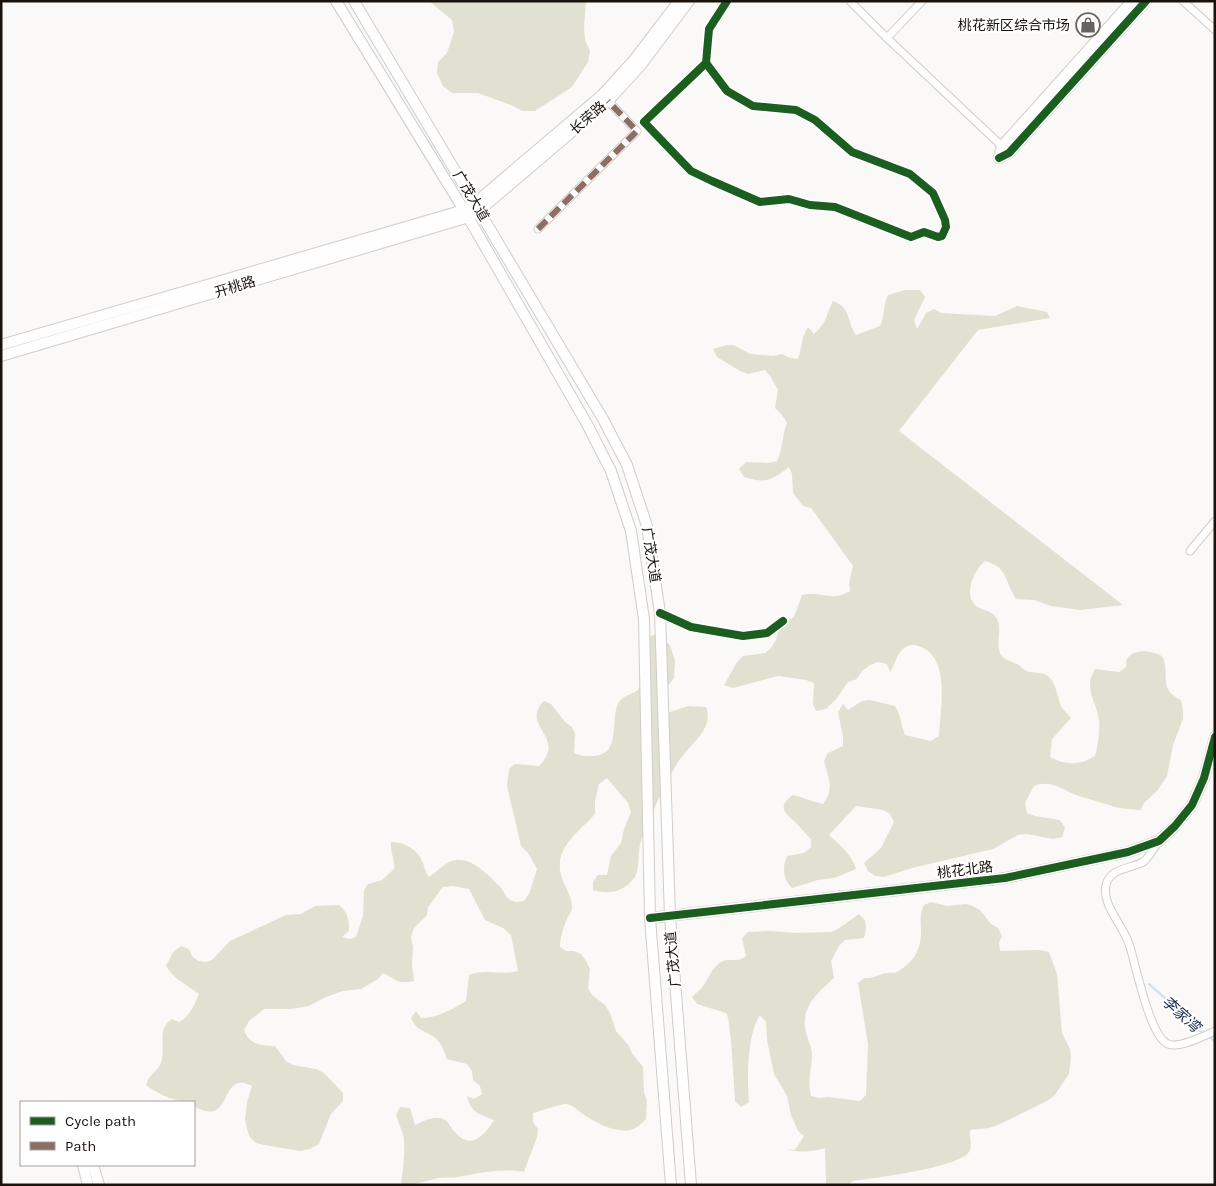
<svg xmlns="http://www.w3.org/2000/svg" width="1216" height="1186" font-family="Karla,'Noto Sans SC',sans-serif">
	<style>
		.forest { fill: #e0e1d0 }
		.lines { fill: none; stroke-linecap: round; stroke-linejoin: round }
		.stream { stroke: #d7e0f3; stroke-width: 2.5 }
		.street-casing { stroke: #d1ccc9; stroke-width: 9 }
		.secondary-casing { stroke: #d1ccc9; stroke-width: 12 }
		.street { stroke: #fefefe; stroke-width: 7 }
		.secondary { stroke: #fefefe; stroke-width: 10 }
		.quiet { stroke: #8d6e63; stroke-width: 6; stroke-dasharray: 12 6; stroke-linecap: butt }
		.cycleway-casing { stroke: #fff; stroke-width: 11 }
		.cycleway { stroke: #1b5e20; stroke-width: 8 }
		.labels { text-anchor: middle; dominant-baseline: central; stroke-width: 4.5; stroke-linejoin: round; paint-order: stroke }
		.poi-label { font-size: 14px; fill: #1a120d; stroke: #fff; text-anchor: end }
		.street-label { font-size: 14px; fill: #1a120d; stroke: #fff }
		.water-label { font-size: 15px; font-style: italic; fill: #182a4e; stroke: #fff }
	</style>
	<rect width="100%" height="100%" fill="#fbf9f7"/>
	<g class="forest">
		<polygon points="429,1 586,1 584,27 585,40 590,51 588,62 572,87 535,111 522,111 511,105 478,93 452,93 443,86 437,73 438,62 447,53 454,32 452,20"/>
		<path d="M905 290H920L925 297 914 320 917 329 926 313 934 309 941 313 995 316 1017 306 1047 312 1050 318 978 330 899 431 1123 605 1080 610 1051 606 1034 600 1016 599C1005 582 1008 567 985 561 975 569 963 593 975 605 981 611 992 609 997 619 1003 630 994 646 1002 656 1006 661 1014 662 1019 665 1021 667 1023 669 1025 670 1033 675 1044 670 1050 678 1057 687 1057 696 1061 706 1063 710 1068 714 1071 718L1052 739 1050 757C1065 765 1080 766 1095 756 1098 745 1100 731 1099 720 1096 700 1083 689 1095 669L1119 672 1126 667C1126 665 1126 661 1127 659 1134 647 1155 651 1163 657 1170 677 1158 689 1181 700L1183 710V719L1173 745 1167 776 1157 791 1144 803 1141 810C1131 809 1118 809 1109 805 1099 802 1089 799 1079 796 1063 790 1050 779 1034 786L1025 803 1027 813 1035 816 1060 820 1065 828 1062 837 1053 839 1027 834 1018 835 993 849 912 868 884 877 875 876 868 871 864 863 881 848 894 822 890 814 883 810 856 806 829 835C840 845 852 855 856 869L834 878 818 880 792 888C783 879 782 867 787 856L804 853 811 847V839C806 835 803 830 799 826 790 816 773 809 793 795 803 797 812 802 823 804 835 788 828 778 824 761L828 753 843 746V737L838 712 843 704 848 710 862 701 870 700 895 706C901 715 901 725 905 735L931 741 939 736C940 711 951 659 921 647 915 644 908 644 903 649 896 655 895 665 890 672L887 664 878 662 870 665 862 671 857 679 848 682 837 698 826 709 816 711 813 704 814 683 806 680 778 676 733 688 724 685 737 662 743 656 765 653 771 648 776 640 780 625 794 617 802 595C822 590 829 603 850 591L849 583 853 566 811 508 803 506 793 493 792 474 789 467C772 480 766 484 744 477L739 469 746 462 768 463 777 461C783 449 782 435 787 423L782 415 775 408 778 390 770 376 765 370 748 374 740 371 717 357 713 349 727 345H734L750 354 774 356 782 354 790 358 798 359C802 348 801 337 808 327L814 334C829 320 825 316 833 301 852 308 846 321 856 335L880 326C885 316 883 304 888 295Z"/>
		<path d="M656 634 670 645 675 661 674 678 668 686 666 694 667 713 688 706 706 707C715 729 689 745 678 762 663 787 652 813 641 841 637 852 641 869 634 878 623 892 610 895 593 890V882L598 875H607L611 856 621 843 624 829 631 812 628 803 607 778 599 784 595 801V814C578 833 552 849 562 878 565 887 572 897 572 907 572 913 568 915 566 921 563 929 560 938 560 947L566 951H574L581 954 586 961 590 969 588 988 592 995 605 1005 610 1013 616 1031 629 1046 632 1053 643 1067 644 1092 647 1101 646 1119C642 1123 636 1129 630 1130 615 1133 594 1122 583 1114 577 1110 574 1106 567 1104 559 1104 541 1111 533 1113V1122L538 1129 537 1137 524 1172C501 1168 481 1173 458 1177 452 1178 445 1177 439 1178 425 1181 415 1186 401 1184 403 1171 406 1146 403 1134 401 1128 398 1122 396 1115L400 1107 410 1108 415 1125C423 1121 437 1114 445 1120 449 1122 451 1129 455 1132 471 1151 485 1135 494 1120 479 1114 471 1113 467 1096L474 1099 482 1094 480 1086 473 1080 472 1071 467 1064 447 1059C444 1052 442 1043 435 1038 425 1030 416 1031 411 1018L416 1011 421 1018C437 1018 453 1009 466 1001L469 975C486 968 502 976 518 971L511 935 503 928 485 920 469 889 453 886 443 887 428 907 427 915 414 928 411 937 413 947 412 965 414 981C397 985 396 979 383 973L378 979 361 989 343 991 326 997 309 1006 291 1009H264L249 1021 244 1030C249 1044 261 1046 275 1046L286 1061 293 1065 316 1069 324 1073 343 1093V1101L331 1114 319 1144 310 1149 300 1151 264 1145 256 1143 249 1136 245 1120 247 1102 252 1086C218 1068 234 1130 194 1106V1102C175 1102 161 1096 146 1085 150 1072 160 1071 162 1059 165 1043 157 1029 172 1019L179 1022C190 1016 194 1006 199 994L176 978 170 972 166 966 173 952 181 946 189 949 192 956 198 961 206 962 212 960 230 941 286 915 301 914 315 906 339 905C348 913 349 919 349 931L342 937 350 939 356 937 363 916 364 890 368 884 382 880 394 869C395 859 390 852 391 842 404 842 418 849 423 863 425 869 425 871 429 877 438 871 446 861 456 860 474 858 491 878 502 889 504 892 506 897 509 899 514 903 519 902 524 901L529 894 537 869 528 853 521 846 507 786 509 769 515 764 539 766C568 736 519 727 544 701L551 704 565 722 572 727 575 734 574 753C581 756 586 756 593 756 623 755 609 718 619 702 623 696 632 694 638 690L641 682 649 637Z"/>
		<path d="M931 902 947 906 966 904 973 906 980 910 991 924 998 928 1002 936 999 943 1000 951 1040 950 1049 952 1057 974 1062 1033 1070 1049 1071 1058 1069 1074 1054 1096 1047 1101 998 1125 989 1128 970 1130C969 1138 973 1145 969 1152 958 1168 874 1178 853 1181L848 1185H826L825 1148C813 1152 799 1153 787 1149L795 1150 804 1136 798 1131 791 1115 787 1096 774 1074 767 1040 766 1022 760 1015C747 1034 747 1079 749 1102L741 1107 735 1101 731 1039C728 1028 731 1023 726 1013L697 1004 692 997C696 993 700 990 703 986 710 977 712 966 723 961 732 958 737 963 746 956L742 938 748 932 770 931 795 933 831 932 838 929 859 914 865 920 866 929 864 938 845 940 839 946 831 961 834 978C819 992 803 1004 805 1027 806 1036 811 1045 812 1053 812 1069 807 1080 811 1096L819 1098 828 1097 860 1101 866 1095 868 1044 858 983 864 978C876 979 882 971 895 973 912 964 921 952 921 932 921 922 919 915 924 905Z"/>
	</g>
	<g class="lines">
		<polyline class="stream" points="1149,984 1174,1006 1183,1020 1215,1041"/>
		<g class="street-casing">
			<g id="street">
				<polyline points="850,1 887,38 1005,149"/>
				<polyline points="1183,1 1215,30"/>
				<polyline points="887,38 922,1"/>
				<polyline points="706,63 727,91 753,106 796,110 815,120 852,152 910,174 933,193 945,220 946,227 942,236 938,237 924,232 911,237 835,207 810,205 789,199 760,202 712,181 691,171 644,122 706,63 709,29 727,1"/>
				<polyline points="538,229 637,131 608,101"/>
				<polyline points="1190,551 1215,521"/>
				<polyline points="660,613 691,627 743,636 767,633 783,621"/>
				<path d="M1159 841C1154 847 1149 858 1143 862 1130 869 1110 868 1106 885 1101 905 1125 927 1130 947 1136 966 1150 1037 1168 1044 1179 1049 1204 1036 1215 1031"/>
			</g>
		</g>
		<g class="secondary-casing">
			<g id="secondary">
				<polyline points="336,1 464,210 587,424 611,471 631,531 644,619 650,918 671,1185"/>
				<polyline points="354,1 603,419 627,465 647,526 660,613 670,917 691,1185"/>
				<polyline points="999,158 1009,153 1146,1"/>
				<polyline points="999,158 1002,146 1132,1"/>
				<polyline points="1,345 464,210 475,203 602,95 634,60 679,1"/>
				<polyline points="1,356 469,217 480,210 608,101 641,65 689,1"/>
				<polyline points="650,918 1005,878 1128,852 1159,841 1175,826 1192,805 1204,778 1215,737"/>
				<polyline points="83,1165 88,1185"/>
				<polyline points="93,1165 99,1185"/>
			</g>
		</g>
		<use href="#street" class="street"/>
		<use href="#secondary" class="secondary"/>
		<polyline class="quiet" points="538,229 637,131 608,101"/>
		<g class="cycleway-casing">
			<g id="cycleway">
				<polyline points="706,63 727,91 753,106 796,110 815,120 852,152 910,174 933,193 945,220 946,227 942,236 938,237 924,232 911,237 835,207 810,205 789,199 760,202 712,181 691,171 644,122 706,63 709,29 727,1"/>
				<polyline points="999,158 1009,153 1146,1"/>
				<polyline points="660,613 691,627 743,636 767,633 783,621"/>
				<polyline points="650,918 1005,878 1128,852 1159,841 1175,826 1192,805 1204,778 1215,737"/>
			</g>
		</g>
		<use href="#cycleway" class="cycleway"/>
	</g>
	<defs>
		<g id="shop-ring" transform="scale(1.25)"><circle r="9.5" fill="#fff" stroke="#69635f" stroke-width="1.5"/><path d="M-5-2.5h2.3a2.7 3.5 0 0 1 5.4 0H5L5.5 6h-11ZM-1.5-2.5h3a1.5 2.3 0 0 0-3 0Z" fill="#69635f"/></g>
	</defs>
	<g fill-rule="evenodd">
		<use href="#shop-ring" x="1088" y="25"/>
	</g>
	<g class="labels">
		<g class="poi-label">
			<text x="1070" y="25">桃花新区综合市场</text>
		</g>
		<g class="street-label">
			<text transform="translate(588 118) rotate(-41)">长荣路</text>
			<text transform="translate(471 196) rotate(59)">广茂大道</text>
			<text transform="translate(235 287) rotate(-17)">开桃路</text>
			<text transform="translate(651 555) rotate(81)">广茂大道</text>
			<text transform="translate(965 870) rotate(-7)">桃花北路</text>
			<text transform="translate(673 959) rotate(-95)">广茂大道</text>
		</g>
		<g class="water-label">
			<text transform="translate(1181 1014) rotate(42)">李家湾</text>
		</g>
	</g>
	<rect width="1216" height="1186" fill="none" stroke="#1a120d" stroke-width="5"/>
	<rect x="20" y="1101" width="175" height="65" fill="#ffffff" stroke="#a3a09e"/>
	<rect x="30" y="1117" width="25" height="8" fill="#1b5e20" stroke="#a3a09e"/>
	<text x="65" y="1126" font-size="15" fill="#1a120d">Cycle path</text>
	<rect x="30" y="1142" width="25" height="8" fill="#8d6e63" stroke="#a3a09e"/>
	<text x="65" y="1151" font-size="15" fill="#1a120d">Path</text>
</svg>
